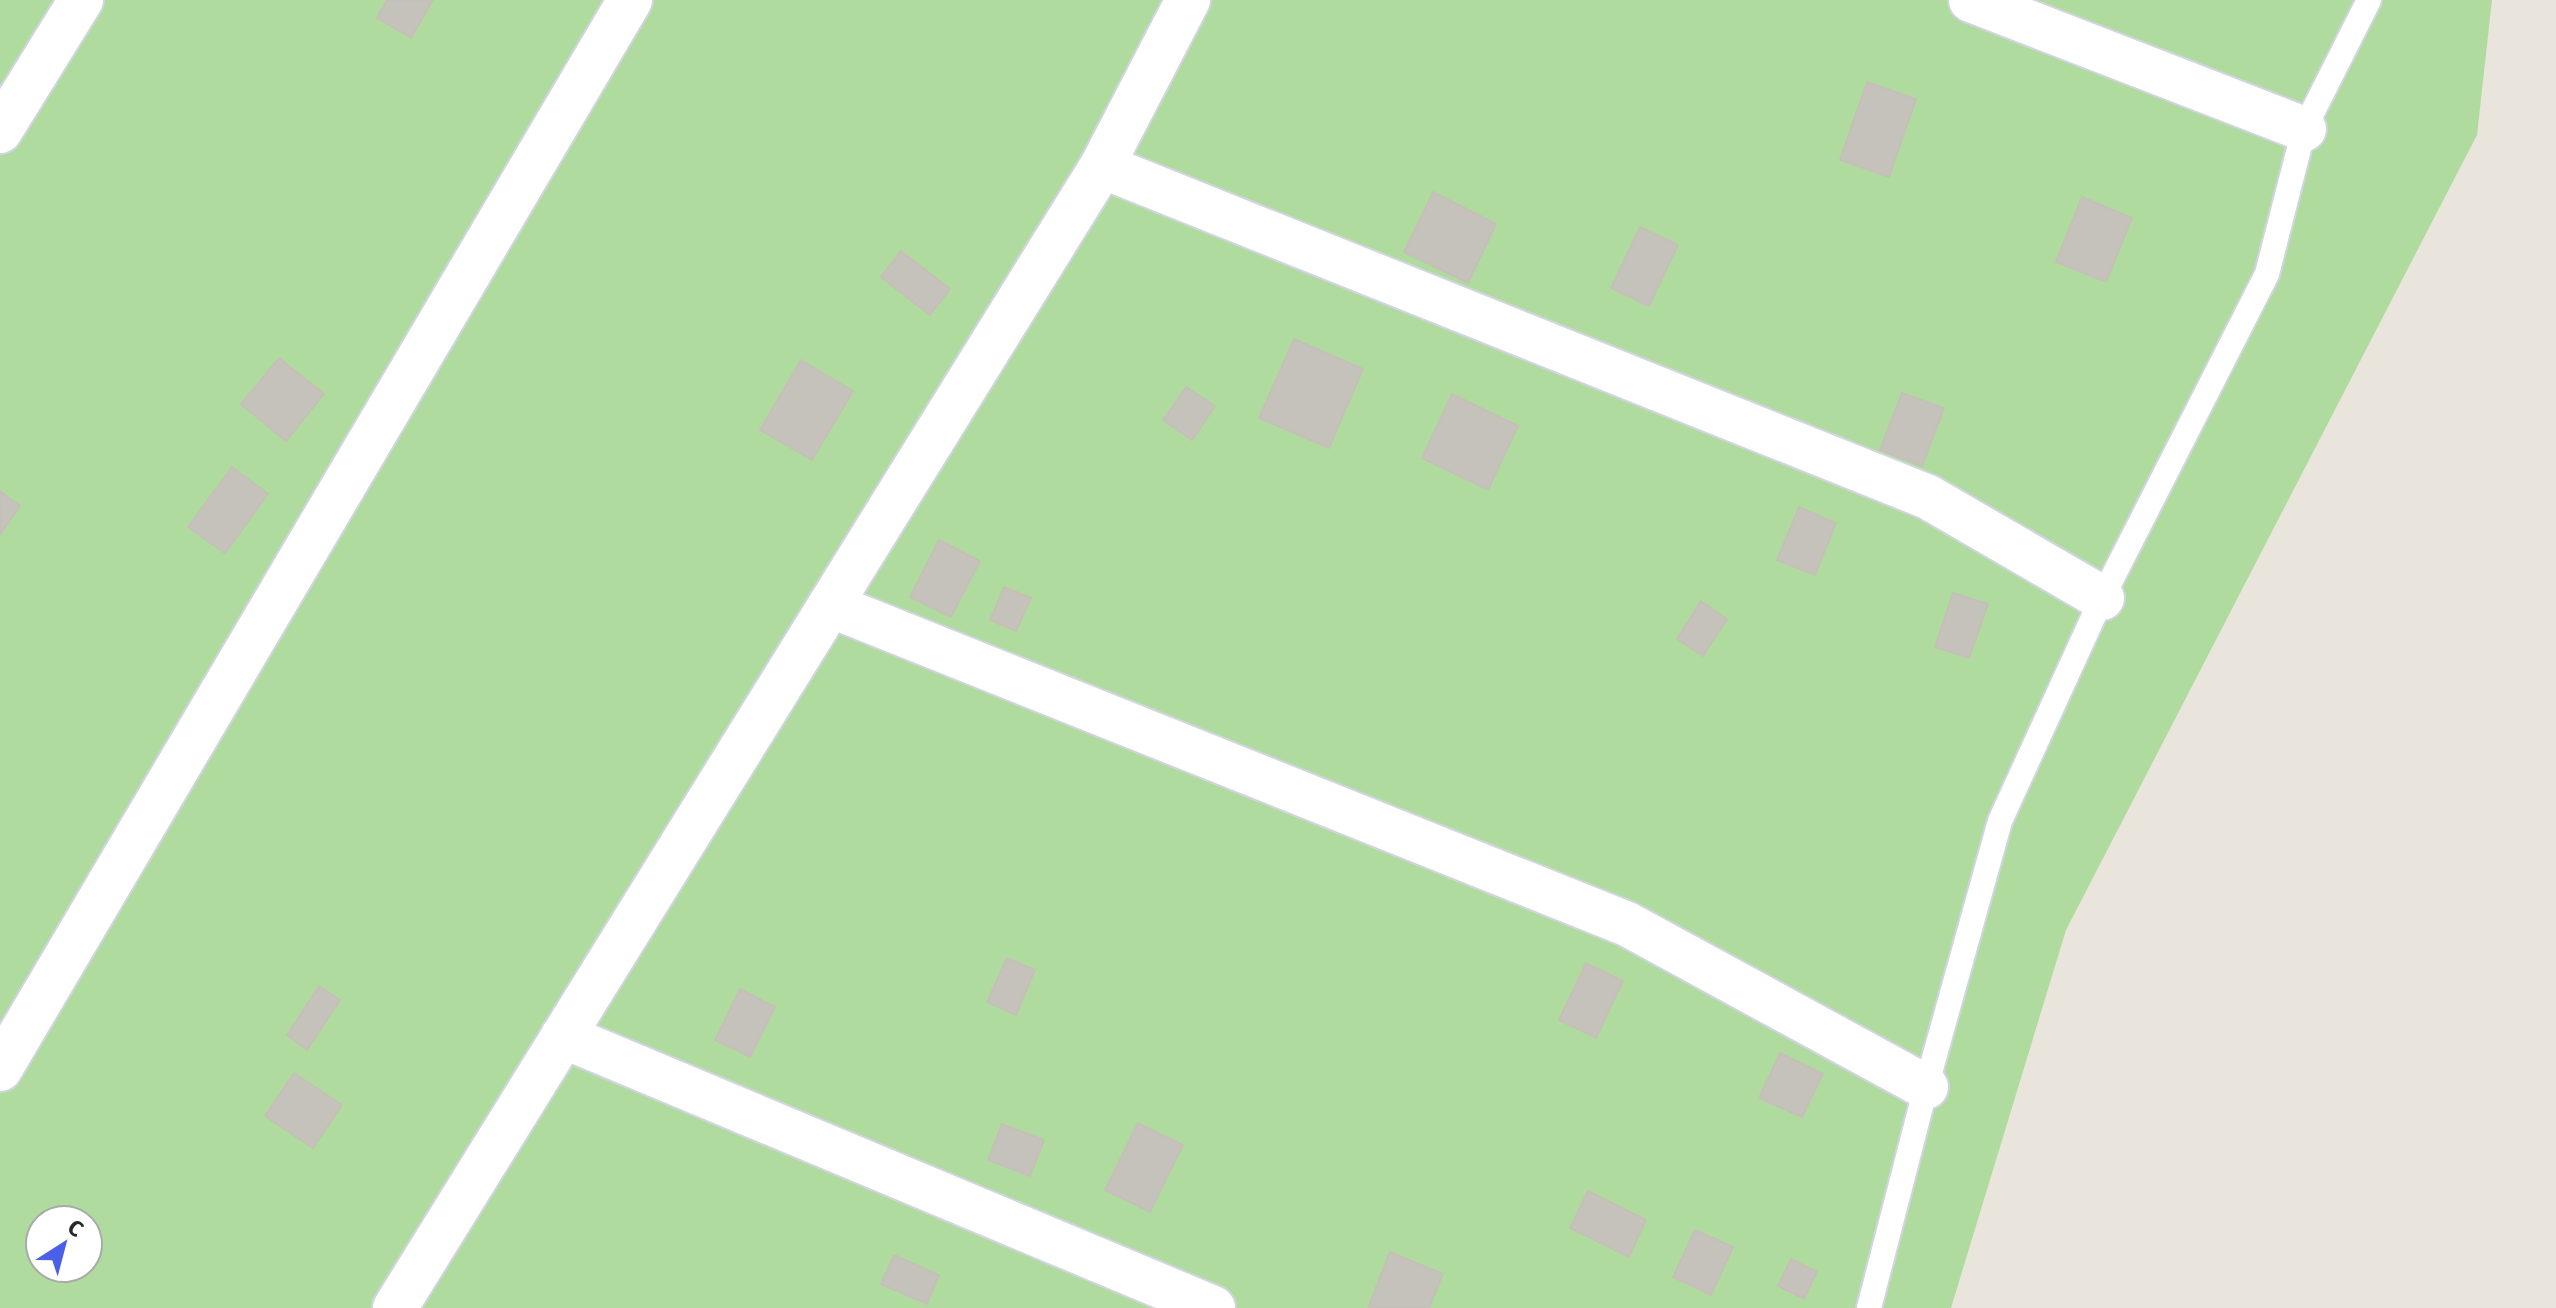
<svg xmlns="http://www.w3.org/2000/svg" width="2556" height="1308" font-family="'Fira Sans',sans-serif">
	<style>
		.green { fill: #afdc9e; fill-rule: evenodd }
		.building { fill: #c5c2bc; stroke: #c5c0b6; stroke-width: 2 }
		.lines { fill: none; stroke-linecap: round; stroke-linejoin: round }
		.lane-casing { stroke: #d2d4e1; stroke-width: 28 }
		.street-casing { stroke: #d2d4e1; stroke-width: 48 }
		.lane { stroke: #fff; stroke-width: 24 }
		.street { stroke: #fff; stroke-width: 44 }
	</style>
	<rect width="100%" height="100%" fill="#eae5dc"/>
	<path class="green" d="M0 0H2492L2477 135 2066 930 1951 1308H0ZM40 1220H88V1268H40Z"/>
	<g class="building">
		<polygon points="387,0 433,0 411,38 377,18"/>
		<polygon points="1867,82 1916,99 1889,177 1840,160"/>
		<polygon points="1433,192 1496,224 1468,283 1404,252"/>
		<polygon points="2082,197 2132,218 2106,282 2056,262"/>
		<polygon points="1640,227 1678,245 1649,306 1611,288"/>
		<polygon points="901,251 950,289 930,315 881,277"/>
		<polygon points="1294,339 1363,369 1329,448 1259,418"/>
		<polygon points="279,358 324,394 286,441 241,404"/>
		<polygon points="801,360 853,391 812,460 760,430"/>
		<polygon points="1186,387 1215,406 1192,440 1163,420"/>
		<polygon points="1902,393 1944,408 1922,466 1880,450"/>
		<polygon points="1452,394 1518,426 1488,490 1422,458"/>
		<polygon points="232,467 268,494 225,553 188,527"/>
		<polygon points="0,491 20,506 0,535"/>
		<polygon points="1799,507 1836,523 1815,575 1777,560"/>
		<polygon points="939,540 980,561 951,617 910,597"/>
		<polygon points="1004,587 1031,598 1016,631 990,620"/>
		<polygon points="1953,593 1988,604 1969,658 1935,647"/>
		<polygon points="1701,601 1727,619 1703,656 1677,639"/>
		<polygon points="1007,958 1035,970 1016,1015 987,1002"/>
		<polygon points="1586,963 1623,981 1596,1038 1559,1020"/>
		<polygon points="319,986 340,1000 307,1050 287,1035"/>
		<polygon points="740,989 775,1007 750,1057 715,1040"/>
		<polygon points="1780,1053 1823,1074 1802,1117 1759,1098"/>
		<polygon points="294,1073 342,1105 313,1148 265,1116"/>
		<polygon points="1138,1123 1183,1145 1150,1212 1105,1190"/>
		<polygon points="1002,1124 1044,1140 1030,1176 988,1160"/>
		<polygon points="1588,1191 1646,1220 1629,1257 1570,1228"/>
		<polygon points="1695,1230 1733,1247 1711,1295 1673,1277"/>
		<polygon points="1390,1252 1443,1274 1429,1308 1368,1308"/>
		<polygon points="894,1255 939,1275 927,1304 881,1284"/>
		<polygon points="1791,1259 1817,1272 1804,1299 1778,1286"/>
	</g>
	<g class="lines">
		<g class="lane-casing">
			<polyline id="lane" points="1869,1308 1926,1087 2000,821 2102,598 2267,274 2304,129 2369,0"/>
		</g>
		<g class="street-casing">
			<g id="street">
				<polyline points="1971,0 2304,129"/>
				<polyline points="0,131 81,0"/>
				<polyline points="1102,166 1928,497 2102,598"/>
				<polyline points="830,605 1627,924 1926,1087"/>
				<polyline points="563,1036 1213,1308"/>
				<polyline points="0,1069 630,0"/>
				<polyline points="395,1308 1102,166 1188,0"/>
			</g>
		</g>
		<use href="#lane" class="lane"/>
		<use href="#street" class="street"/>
	</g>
	<g transform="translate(64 1244) rotate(36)"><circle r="38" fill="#ffffff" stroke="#a9a9a9" stroke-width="2"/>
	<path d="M0-6L14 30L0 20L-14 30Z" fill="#4b60e8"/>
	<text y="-12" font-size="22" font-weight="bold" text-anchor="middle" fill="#292929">С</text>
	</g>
</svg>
